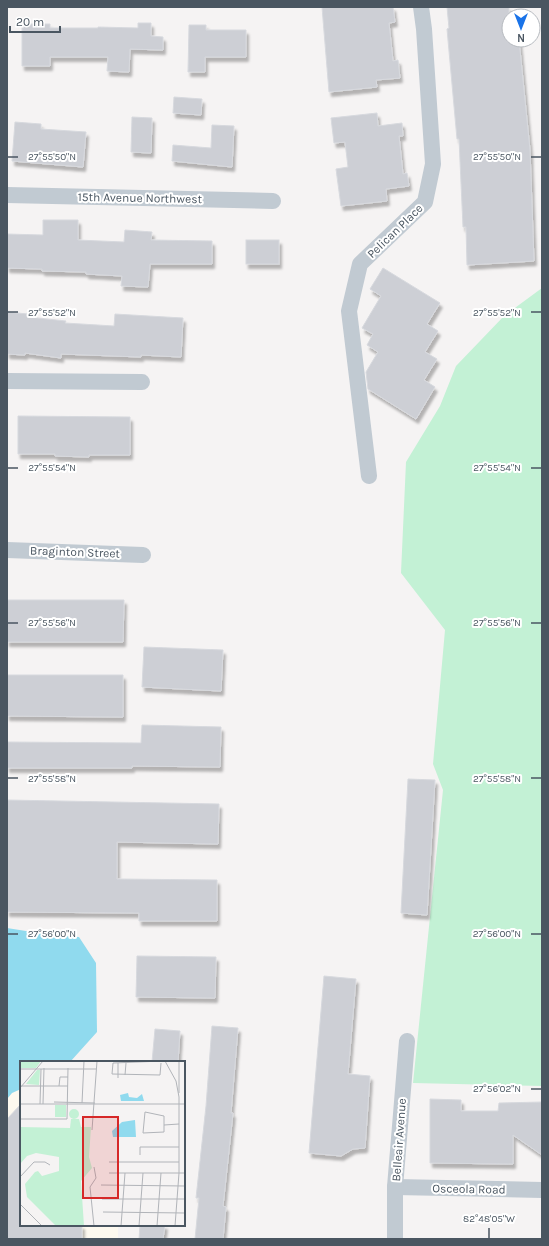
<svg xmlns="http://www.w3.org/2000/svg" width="549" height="1246" font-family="Karla,sans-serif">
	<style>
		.commercial { fill: #fdf9ef }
		.green { fill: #c3f1d5 }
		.water { fill: #90daee }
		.building { fill: #cdcfd5; stroke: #d7d9de; filter: url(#shadow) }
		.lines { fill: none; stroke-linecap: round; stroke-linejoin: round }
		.street { stroke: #c1cad2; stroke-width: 16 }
		.ticks { fill: none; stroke: #4a5661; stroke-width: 1.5 }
		.labels { text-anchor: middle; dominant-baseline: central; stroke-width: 4; stroke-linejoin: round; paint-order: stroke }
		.street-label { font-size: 12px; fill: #4a5661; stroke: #fff }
		.inset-road { fill: none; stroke: #b1b4b9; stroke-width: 1 }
		.view { fill: #d62828; fill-opacity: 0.15; stroke: #d62828; stroke-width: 2 }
		.inset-edge { fill: none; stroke: #4a5661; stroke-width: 2 }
		.ticks-label { font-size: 10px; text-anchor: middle; fill: #4a5661; stroke: #fff; stroke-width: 4; stroke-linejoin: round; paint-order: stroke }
	</style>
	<defs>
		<filter id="shadow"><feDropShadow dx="2.5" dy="4.5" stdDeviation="1" flood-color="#0004"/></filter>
	</defs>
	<rect width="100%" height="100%" fill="#f5f3f3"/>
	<polygon class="commercial" points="21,1089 21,1225 118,1225 118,1239 7,1239 7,1099 12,1093"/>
	<polygon class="green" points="542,288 542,1086 413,1083 443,790 433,764 445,630 401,573 406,462 440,406 456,366 504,316"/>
	<polygon class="water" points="7,928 51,935 79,937 96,963 97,1032 70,1062 21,1062 21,1089 12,1093 7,1099"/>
	<g class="building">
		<polygon points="322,7 393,7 395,22 389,23 393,61 398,60 400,78 376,80 377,87 329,92"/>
		<polygon points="447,7 509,7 509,40 519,40 530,150 534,261 467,265 466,227 463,227 459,139 457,139 447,29 449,28"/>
		<polygon points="138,23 151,23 151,36 163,37 163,50 130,49 129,72 107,71 108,57 50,57 50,66 22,66 22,24 50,24 50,28 98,28 98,27 138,28"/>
		<polygon points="189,25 206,25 206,30 246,30 246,57 205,57 205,72 188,72"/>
		<polygon points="174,97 202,99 201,115 173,113"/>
		<polygon points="377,113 378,126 402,123 403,136 399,136 403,174 407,173 409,186 386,189 387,201 341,206 336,169 348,167 345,142 334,143 331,118"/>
		<polygon points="132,117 152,118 151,153 131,152"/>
		<polygon points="15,122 41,124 41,129 86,132 83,167 12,161"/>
		<polygon points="212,125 234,126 232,167 172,161 173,145 211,148"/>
		<polygon points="43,220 78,220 78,240 124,242 125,230 152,232 151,240 212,241 212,264 150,264 148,287 121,286 122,276 86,274 86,272 42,271 42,269 7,268 7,234 43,235"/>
		<rect x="246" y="240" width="33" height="24"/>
		<polygon points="383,268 440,303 427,324 438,331 425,352 437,359 424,380 435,387 416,419 368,389 366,372 378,352 367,345 373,334 362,328 381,296 370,289"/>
		<polygon points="7,312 28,314 28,317 66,321 65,323 114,326 115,314 183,318 181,357 141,355 141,357 61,354 61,358 25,353 25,355 7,354"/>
		<polygon points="18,416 130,417 130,455 89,455 89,457 55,456 55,454 18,454"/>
		<polygon points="7,600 124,600 123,642 7,642"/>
		<polygon points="144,647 223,650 221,691 142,687"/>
		<polygon points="7,675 123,675 123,717 7,716"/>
		<polygon points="142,725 221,727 220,767 132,766 132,768 7,768 7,742 141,743"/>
		<polygon points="408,779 435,780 427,915 401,913"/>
		<polygon points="7,800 219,804 218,844 117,842 117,879 217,880 217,921 139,921 139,913 7,912"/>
		<polygon points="137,956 216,957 215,998 136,997"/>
		<polygon points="324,976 356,979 348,1074 370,1076 365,1148 353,1149 341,1156 309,1153"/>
		<polygon points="212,1026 238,1028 231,1113 233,1113 223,1206 226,1207 223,1239 195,1239 199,1198 196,1198 206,1106"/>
		<polygon points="155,1029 180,1031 178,1062 152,1062"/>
		<polygon points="430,1099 461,1100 461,1111 498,1111 499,1103 542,1102 542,1155 513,1135 513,1164 430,1163"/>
		<polygon points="21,1104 21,1225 82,1225 82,1239 7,1239 7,1119"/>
		<polygon points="140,1225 165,1225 163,1239 139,1239"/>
	</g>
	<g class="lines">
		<g class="street">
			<polyline points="7,195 273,201"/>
			<polyline points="7,381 142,382"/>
			<polyline points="369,476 349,311 360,264 425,202 433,164 424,29 421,7"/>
			<polyline points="7,550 143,555"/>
			<polyline points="395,1187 542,1190"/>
			<polyline points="395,1239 395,1187 407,1041"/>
		</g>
	</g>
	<path class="ticks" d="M8 157H18M531 157H541M8 312H18M531 312H541M8 468H18M531 468H541M8 623H18M531 623H541M8 778H18M531 778H541M8 934H18M531 934H541M531 1089H541M489 1228V1238"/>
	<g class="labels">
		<g class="street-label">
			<text transform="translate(140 198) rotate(1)">15th Avenue Northwest</text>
			<text transform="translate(395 231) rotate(-44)">Pelican Place</text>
			<text transform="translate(75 552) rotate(2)">Braginton Street</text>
			<text transform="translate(399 1140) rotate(-86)">Belleair Avenue</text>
			<text transform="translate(469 1189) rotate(1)">Osceola Road</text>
		</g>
	</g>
	<g transform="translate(20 1061)">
		<rect width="165" height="165" fill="#f5f3f3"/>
		<path d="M0 0H21L16 7H0ZM17 9H20L19 24 6 23ZM35 44H46V56H35ZM49 53a5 5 0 1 1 10 0a5 5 0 1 1-10 0ZM51 58H59L61 66H71L69 96 72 107 61 120 64 165H36L7 136 5 123 15 111 18 110 22 115 39 110V96L16 92 7 95 0 103V66L50 67Z" fill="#c3f1d5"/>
		<path d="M108 32 109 36 117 37 122 33 124 40H101L100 34ZM115 59 116 76H93L92 70 102 61Z" fill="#90daee"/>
		<path class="inset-road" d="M145 0 156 20 159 36V112L155 165M159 0V32M141 2 140 14 92 13 93 2 143 0M0 8H76M105 14 106 2M98 17V2M0 25H48M39 25 40 16H48M0 27 23 0M34 41 75 42M62 42 64 0M0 43H165M20 43 21 8M23 43 24 7M125 51 144 55V71L123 72ZM0 58H47L48 7M144 64 159 63M72 69 77 0M120 94V86H159M89 101H159M89 112H165M0 116 14 101H25L30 104M81 124 165 125M82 138H165M0 143 22 165M83 151 165 152M74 165 70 126 76 117 74 106M101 165 105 112M119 165 123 112M137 165 141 112"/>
		<path class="view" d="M63 56H98V137H63Z"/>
		<rect width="165" height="165" class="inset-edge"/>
	</g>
	<g class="ticks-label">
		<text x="497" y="160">27°55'50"N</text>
		<text x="52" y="160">27°55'50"N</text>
		<text x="497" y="316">27°55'52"N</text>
		<text x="52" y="316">27°55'52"N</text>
		<text x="497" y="471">27°55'54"N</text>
		<text x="52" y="471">27°55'54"N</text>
		<text x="497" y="626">27°55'56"N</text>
		<text x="52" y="626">27°55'56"N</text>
		<text x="497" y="782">27°55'58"N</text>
		<text x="52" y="782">27°55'58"N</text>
		<text x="52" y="937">27°56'00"N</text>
		<text x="497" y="937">27°56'00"N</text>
		<text x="497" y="1092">27°56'02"N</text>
		<text x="489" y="1222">82°48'05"W</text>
	</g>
	<rect width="549" height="1246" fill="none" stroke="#4a5661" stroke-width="16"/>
	<g transform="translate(521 28) rotate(180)"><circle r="19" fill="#ffffff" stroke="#b7bbc0"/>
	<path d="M0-3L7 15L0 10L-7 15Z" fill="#1a73e8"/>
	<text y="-6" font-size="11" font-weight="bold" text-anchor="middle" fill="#4a5661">N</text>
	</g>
	<path d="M10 26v6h50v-6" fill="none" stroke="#4a5661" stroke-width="2"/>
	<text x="16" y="26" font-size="12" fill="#4a5661" stroke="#ffffff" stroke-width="3" paint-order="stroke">20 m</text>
</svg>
